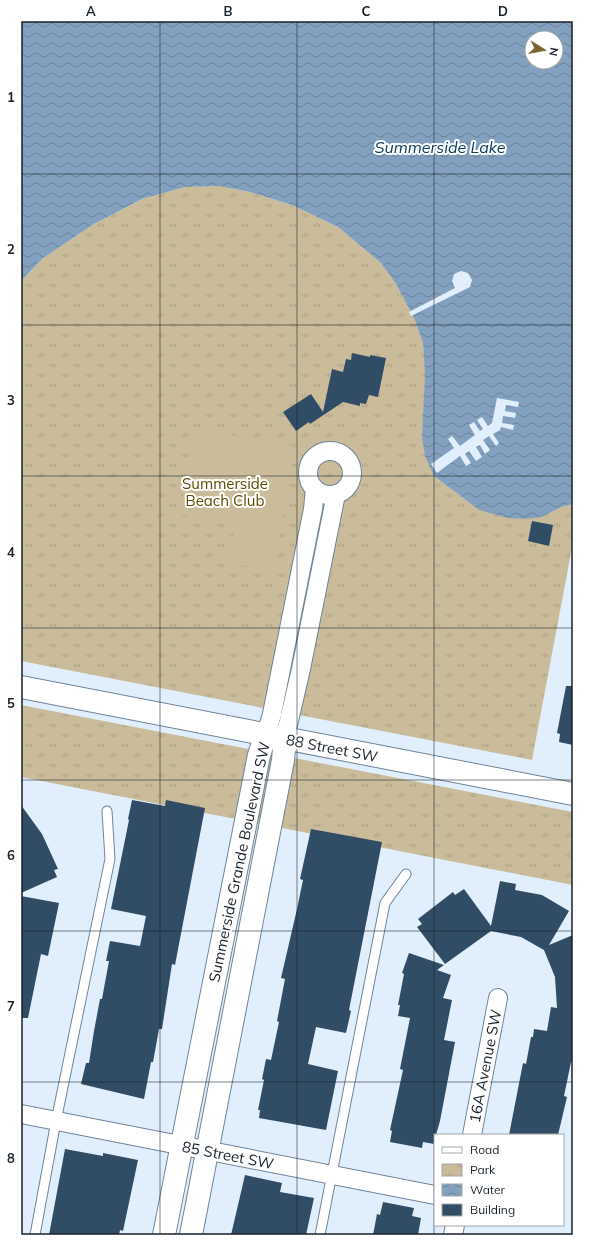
<svg xmlns="http://www.w3.org/2000/svg" width="594" height="1256" font-family="Mulish,sans-serif">
	<style>
		.park { fill: url(#park-tufts) }
		.pitch { fill: #cabc9a }
		.water { fill: url(#water-waves); fill-rule: evenodd }
		.pier { fill: #e1effd }
		.building { fill: #314c65 }
		.lines { fill: none; stroke-linecap: round; stroke-linejoin: round }
		.lane-casing { stroke: #6e8498; stroke-width: 11 }
		.street-casing { stroke: #6e8498; stroke-width: 20 }
		.secondary-casing { stroke: #6e8498; stroke-width: 24 }
		.lane { stroke: #fff; stroke-width: 9 }
		.street { stroke: #fff; stroke-width: 18 }
		.secondary { stroke: #fff; stroke-width: 22 }
		.grid { fill: none; stroke: #182129; stroke-width: 1; stroke-opacity: 0.55 }
		.labels { text-anchor: middle; dominant-baseline: central; stroke-width: 4; stroke-linejoin: round; paint-order: stroke }
		.park-label { font-size: 15px; fill: #614a04; stroke: #fff }
		.street-label { font-size: 15px; fill: #182129; stroke: #fff }
		.water-label { font-size: 16px; font-style: italic; fill: #0b3e64; stroke: #fff }
		.neatline { fill: none; stroke: #182129; stroke-width: 1.5 }
		.grid-label { font-size: 13px; text-anchor: middle; font-weight: bold; fill: #182129 }
	</style>
	<defs>
		<pattern id="park-tufts" width="24" height="20" patternUnits="userSpaceOnUse"><rect width="24" height="20" fill="#cabc9a"/><path d="M3 7l-1-3M5 7V3M7 7l1-3M15 17l-1-3M17 17v-4M19 17l1-3" fill="none" stroke="#ada185"/></pattern>
		<pattern id="water-waves" width="16" height="10" patternUnits="userSpaceOnUse"><rect width="16" height="10" fill="#83a1be"/><path d="M0 5q4-4 8 0t8 0" fill="none" stroke="#6a839a"/></pattern>
	</defs>
	<rect width="100%" height="100%" fill="#e1effd"/>
	<g class="park">
		<polygon points="219,186 250,192 292,205 338,227 381,263 396,284 414,318 423,343 434,476 479,510 541,517 562,507 573,504 573,542 532,760 21,661 21,281 43,258 94,224 142,199 185,187"/>
		<polygon points="21,705 573,812 573,885 21,777"/>
	</g>
	<polygon class="pitch" points="196,429 295,447 273,571 229,563 235,525 180,515"/>
	<path class="water" d="M21 21H573V504L562 507 541 517 526 519 508 518 479 510 434 476 425 456 422 438 425 375 423 343 414 318 396 284 381 263 338 227 292 205 250 192 219 186 185 187 142 199 94 224 43 258 21 281ZM532 38H556V62H532Z"/>
	<g class="pier">
		<polygon points="461,271 468,273 472,280 470,287 411,316 409,312 455,288 452,281 454,274"/>
		<polygon points="497,398 519,402 518,407 506,405 505,411 516,413 515,418 503,416 502,423 514,425 513,430 501,427 500,430 493,434 499,443 496,446 489,436 483,440 490,450 485,454 480,445 476,447 482,457 476,461 469,451 465,454 471,463 466,466 460,456 437,473 431,464 454,448 448,439 452,436 460,446 475,435 469,425 474,422 480,431 483,429 477,420 482,417 488,426 492,423"/>
	</g>
	<g class="building">
		<polygon points="352,353 370,357 370,355 386,358 378,397 369,395 366,404 360,403 360,406 343,402 310,424 309,422 296,431 283,412 311,394 323,412 332,369 343,372 346,359 351,360"/>
		<polygon points="532,521 553,525 549,546 528,541"/>
		<polygon points="566,686 573,686 573,745 559,742 560,734 557,733"/>
		<polygon points="132,800 165,806 166,800 205,808 175,965 172,964 162,1029 159,1029 153,1062 151,1062 144,1099 81,1084 86,1063 89,1063 94,1031 100,999 102,999 109,961 106,961 110,941 140,946 146,916 111,909 129,820 128,819"/>
		<polygon points="21,805 42,834 58,869 54,870 57,877 21,893"/>
		<polygon points="311,829 382,842 349,1010 351,1011 346,1033 316,1027 308,1064 338,1071 326,1130 259,1118 260,1110 258,1110 264,1080 262,1079 266,1059 271,1060 279,1022 277,1021 285,979 281,978 297,909 303,880 300,879"/>
		<polygon points="500,881 516,884 515,890 542,895 569,911 549,945 573,935 573,1062 571,1062 564,1096 567,1097 558,1135 509,1135 523,1063 526,1064 531,1037 533,1037 534,1029 547,1031 551,1007 557,1008 555,977 544,950 521,937 491,931 445,964 417,927 422,924 418,919 453,892 455,895 464,889 491,926"/>
		<polygon points="21,896 59,903 48,956 41,954 28,1018 21,1018"/>
		<polygon points="409,953 444,965 437,970 451,975 443,998 452,1000 444,1040 455,1042 440,1121 436,1135 435,1135 434,1144 423,1142 422,1148 390,1142 392,1131 390,1130 403,1070 400,1069 410,1018 398,1016 400,1005 398,1005 404,974 402,973"/>
		<polygon points="65,1149 103,1156 103,1153 138,1160 123,1231 120,1230 119,1235 49,1235"/>
		<polygon points="245,1175 282,1183 280,1192 314,1198 306,1235 231,1235"/>
		<polygon points="383,1202 414,1208 412,1216 421,1218 418,1235 373,1235 377,1214 380,1215"/>
	</g>
	<g class="lines">
		<g class="lane-casing">
			<g id="lane">
				<polyline points="35,1235 56,1121 110,859 107,811"/>
				<polyline points="320,1235 385,903 406,874"/>
			</g>
		</g>
		<g class="street-casing">
			<g id="street">
				<circle cx="330" cy="473" r="22"/>
				<polyline points="266,735 272,714 313,509 315,489"/>
				<polyline points="285,738 301,669 336,494"/>
				<polyline points="21,1114 435,1195"/>
				<polyline points="472,1135 498,998"/>
				<polyline points="453,1235 455,1225"/>
			</g>
		</g>
		<g class="secondary-casing">
			<g id="secondary">
				<polyline points="21,687 573,794"/>
				<polyline points="164,1235 259,755 266,735"/>
				<polyline points="191,1235 283,760 285,738"/>
			</g>
		</g>
		<use href="#lane" class="lane"/>
		<use href="#street" class="street"/>
		<use href="#secondary" class="secondary"/>
	</g>
	<path class="grid" d="M160 21V1235M297 21V1235M434 21V1235M21 174H573M21 325H573M21 476H573M21 628H573M21 780H573M21 931H573M21 1082H573"/>
	<g class="labels">
		<g class="park-label">
			<text x="225" y="483">Summerside<tspan x="225" dy="17">Beach Club</tspan></text>
		</g>
		<g class="street-label">
			<text transform="translate(332 748) rotate(11)">88 Street SW</text>
			<text transform="translate(239 862) rotate(-78)">Summerside Grande Boulevard SW</text>
			<text transform="translate(485 1066) rotate(-79)">16A Avenue SW</text>
			<text transform="translate(228 1155) rotate(11)">85 Street SW</text>
		</g>
		<g class="water-label">
			<text x="440" y="147">Summerside Lake</text>
		</g>
	</g>
	<rect width="594" height="1256" fill="none" stroke="#ffffff" stroke-width="44"/>
	<rect x="434" y="1134" width="130" height="92" fill="#ffffff" stroke="#a3a6a9"/>
	<rect x="442" y="1147" width="20" height="6" fill="#ffffff" stroke="#a3a6a9"/>
	<text x="470" y="1154" font-size="12" fill="#182129">Road</text>
	<rect x="442" y="1164" width="20" height="12" fill="url(#park-tufts)" stroke="#a3a6a9"/>
	<text x="470" y="1174" font-size="12" fill="#182129">Park</text>
	<rect x="442" y="1184" width="20" height="12" fill="url(#water-waves)" stroke="#a3a6a9"/>
	<text x="470" y="1194" font-size="12" fill="#182129">Water</text>
	<rect x="442" y="1204" width="20" height="12" fill="#314c65" stroke="#a3a6a9"/>
	<text x="470" y="1214" font-size="12" fill="#182129">Building</text>
	<g transform="translate(544 50) rotate(101)"><circle r="19" fill="#ffffff" stroke="#a3a6a9"/>
	<path d="M0-3L7 15L0 10L-7 15Z" fill="#796534"/>
	<text y="-6" font-size="11" font-weight="bold" text-anchor="middle" fill="#182129">N</text>
	</g>
	<rect x="22" y="22" width="550" height="1212" class="neatline"/>
	<g class="grid-label">
		<text x="91" y="16">A</text>
		<text x="228" y="16">B</text>
		<text x="366" y="16">C</text>
		<text x="503" y="16">D</text>
		<text x="11" y="102">1</text>
		<text x="11" y="254">2</text>
		<text x="11" y="405">3</text>
		<text x="11" y="557">4</text>
		<text x="11" y="708">5</text>
		<text x="11" y="860">6</text>
		<text x="11" y="1011">7</text>
		<text x="11" y="1163">8</text>
	</g>
</svg>
